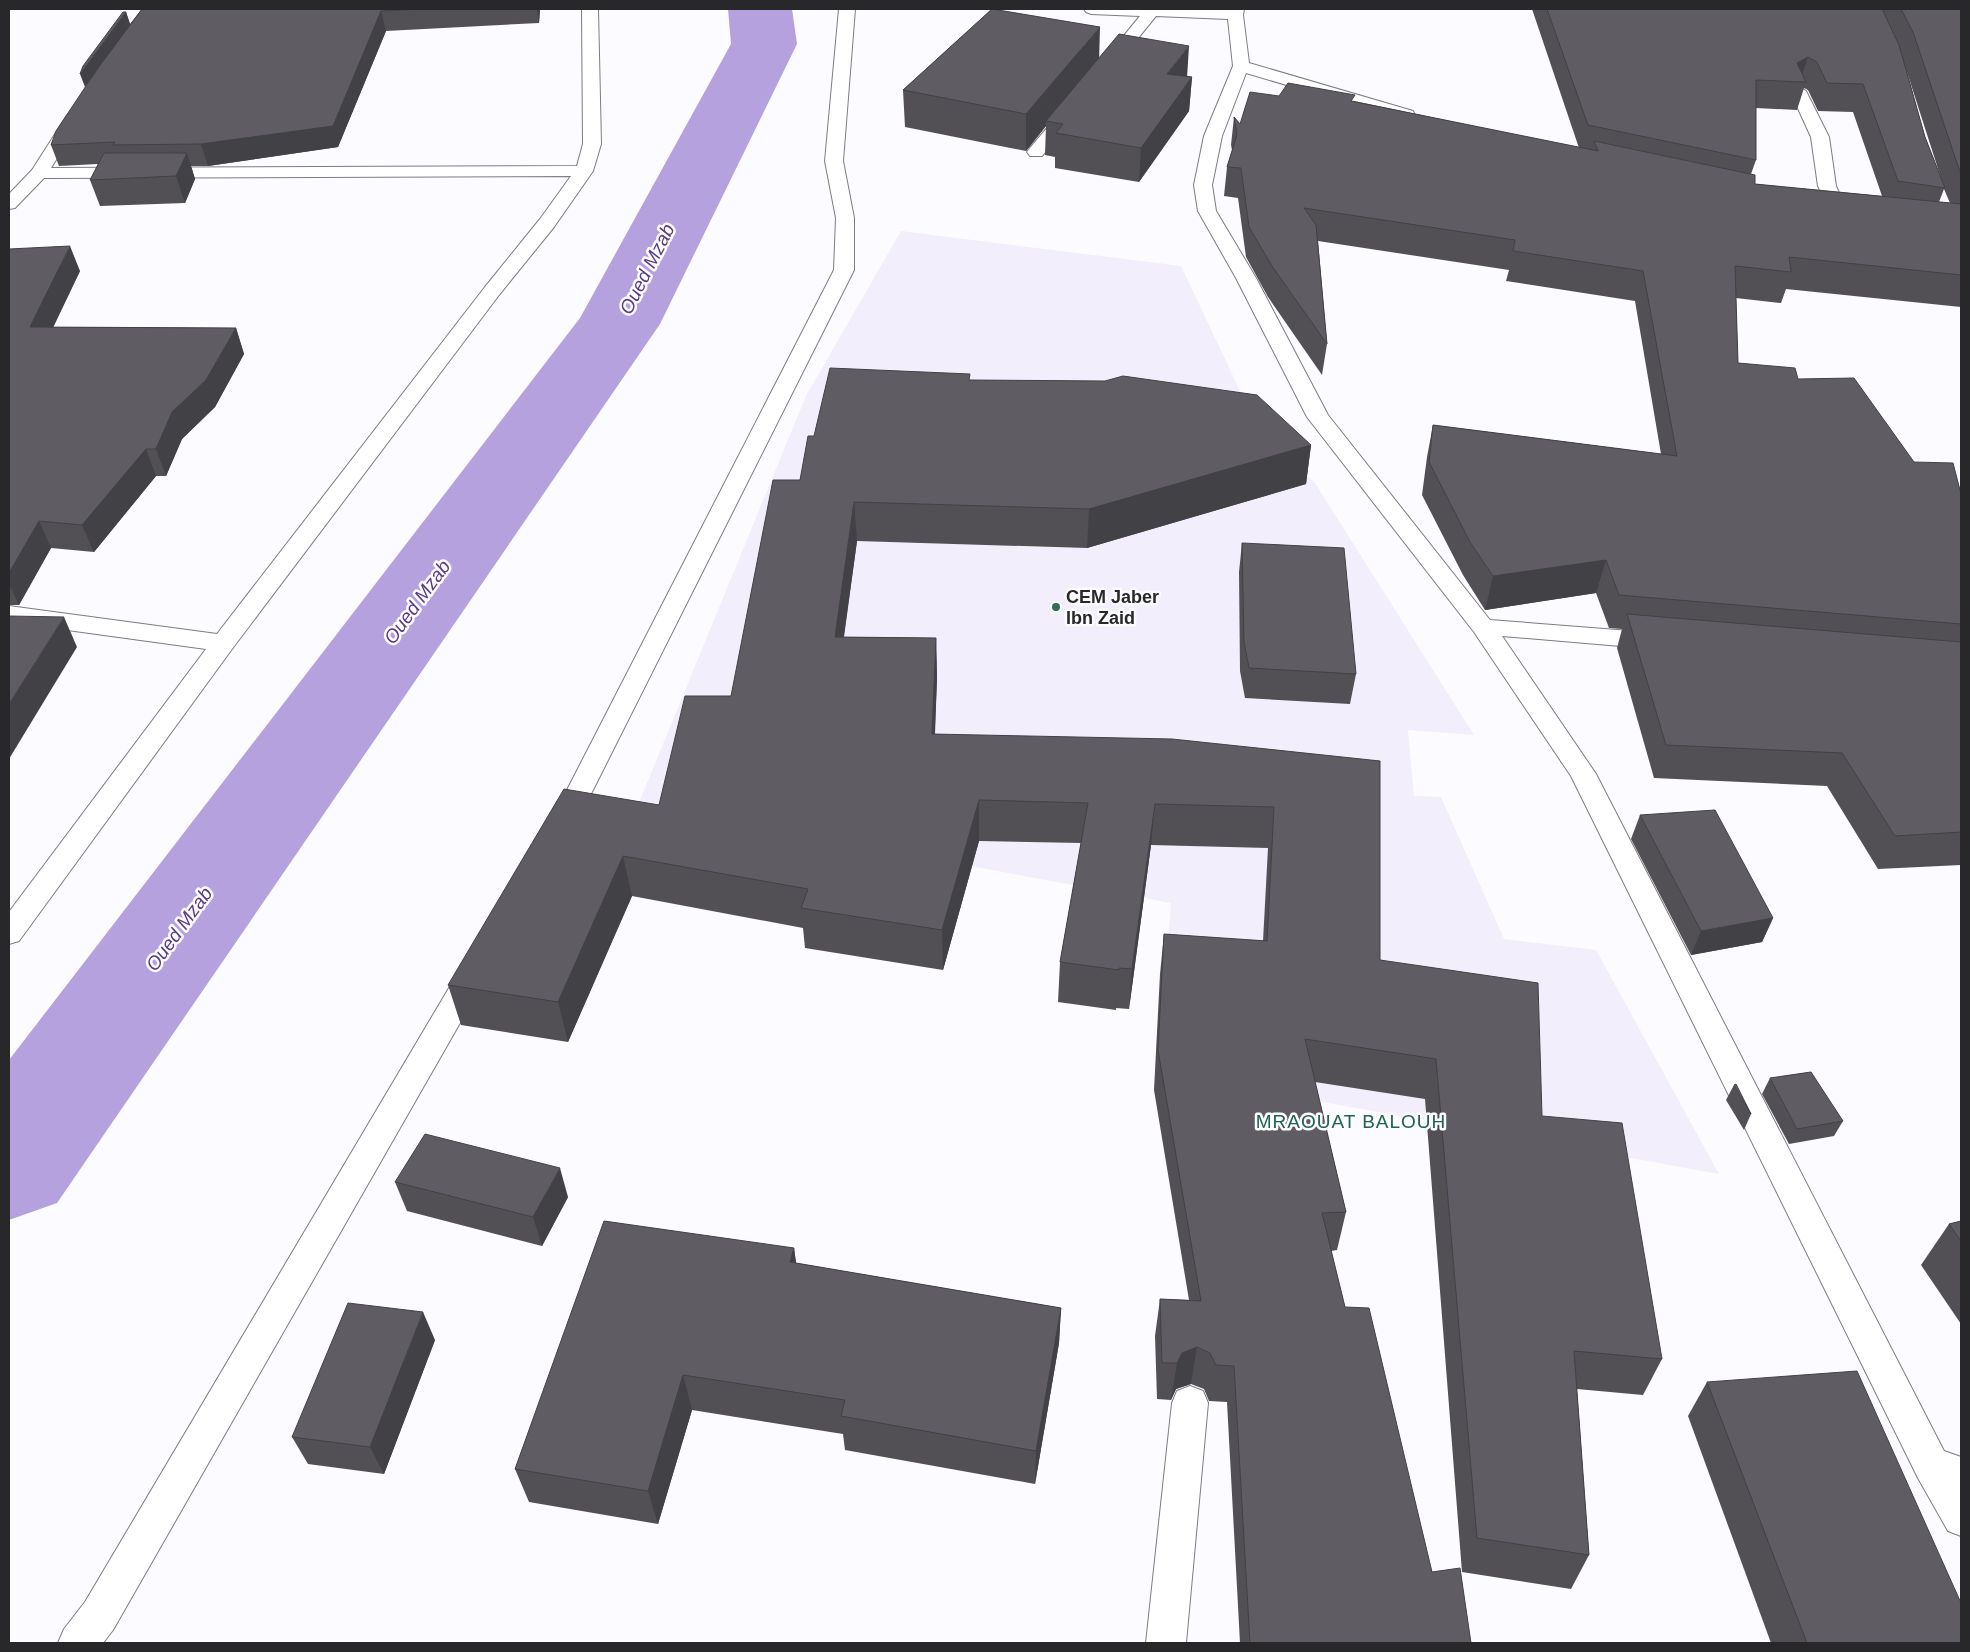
<svg xmlns="http://www.w3.org/2000/svg" width="1970" height="1652" font-family="Arial,sans-serif">
	<style>
		.built { fill: #f2eefc }
		.lines { fill: none; stroke-linecap: round; stroke-linejoin: round }
		.river { fill: #b4a1de; fill-rule: evenodd }
		.minor-casing { stroke: #7d7c81; stroke-width: 2 }
		.minor { fill: #fff; fill-rule: evenodd }
		.wall { fill: #525055; fill-rule: evenodd }
		.shaded-wall { fill: #424145 }
		.building { fill: #5f5d63; stroke: #424145 }
		.poi-dot { fill: #336d56; stroke: #fcfbff; stroke-width: 2 }
		.labels { text-anchor: middle; dominant-baseline: central; stroke-width: 5; stroke-linejoin: round; paint-order: stroke }
		.poi-label { font-size: 18px; font-weight: bold; fill: #282729; stroke: #fcfbff; text-anchor: start }
		.water-label { font-size: 19px; font-style: italic; fill: #573b84; stroke: #fcfbff }
		.neighbourhood-label { font-size: 19px; letter-spacing: 1px; fill: #1f644b; stroke: #fcfbff }
	</style>
	<rect width="100%" height="100%" fill="#fcfbff"/>
	<polygon class="built" points="901,231 1181,266 1259,431 1315,483 1474,735 1408,730 1414,796 1441,797 1504,939 1596,950 1719,1174 1158,1072 1171,903 638,805 806,396"/>
	<g class="lines">
		<polygon class="river" points="728,9 792,9 797,44 660,324 57,1203 9,1220 9,1060 580,318 731,44"/>
		<g class="minor-casing">
			<g id="minor">
				<polygon points="582,9 598,9 601,144 593,171 554,227 499,295 232,649 19,941 9,944 9,912 206,649 9,622 9,606 217,634 485,287 540,219 571,176 44,178 15,208 9,209 9,194 32,170 68,114 80,114 82,118 51,168 577,166 583,144"/>
				<polygon points="839,9 855,9 843,161 854,218 854,270 593,790 571,829 561,832 551,829 547,822 567,790 834,270 836,218 825,161"/>
				<polygon points="1084,9 1244,9 1243,15 1249,63 1413,111 1415,115 1413,119 1401,119 1246,73 1222,136 1212,185 1216,211 1256,278 1328,415 1490,620 1656,633 1665,635 1668,641 1665,647 1656,649 1502,636 1596,774 1944,1451 1961,1457 1961,1536 1948,1531 1918,1478 1571,776 1474,632 1307,417 1236,278 1198,211 1194,185 1204,136 1233,66 1228,19 1156,16 1114,68 1108,70 1100,65 1140,16 1091,14 1086,12"/>
				<polygon points="1798,86 1806,91 1829,137 1836,186 1847,211 1844,215 1832,215 1818,186 1811,137 1790,91"/>
				<polygon points="1070,107 1076,108 1078,112 1076,116 1042,156 1030,156 1027,152 1030,148 1064,108"/>
				<polygon points="473,963 484,966 488,974 113,1630 103,1643 58,1643 64,1629 85,1602 462,966"/>
				<polygon points="1190,1386 1203,1391 1208,1403 1186,1643 1146,1643 1172,1403 1177,1391"/>
			</g>
		</g>
		<use href="#minor" class="minor"/>
	</g>
	<g class="wall">
		<polygon points="142,9 540,9 539,23 386,31 338,147 208,166 191,166 195,179 185,203 100,206 90,180 98,164 59,166 51,145 88,83 126,12 130,24"/>
		<polygon points="959,9 1081,9 998,10 1099,58 1192,77 1189,111 1139,182 1055,168 1055,157 1045,155 1046,126 1026,151 905,127 903,90 991,10 959,10"/>
		<path d="M1532 9H1961V307L1786 289 1781 303 1736 298 1738 363 1798 379 1914 462 1961 494V865L1878 869 1827 786 1654 778 1617 648 1622 629 1609 628 1596 593 1485 610 1463 575 1422 495 1427 457 1433 425 1661 454 1635 301 1506 281 1509 270 1318 241 1327 344 1322 375 1268 297 1246 257 1238 198 1224 196 1227 167 1232 150 1231 145 1234 117 1240 124 1279 96 1354 101 1579 148ZM1906 69 1941 178 1925 137ZM1804 88 1808 90 1818 111 1853 112 1882 196 1755 184 1751 174 1756 160V108L1797 110ZM1944 189 1950 203 1939 202Z"/>
		<polygon points="9,249 80,271 53,327 236,328 244,354 215,407 182,439 166,476 156,476 94,552 51,548 19,605 9,605"/>
		<polygon points="970,380 1311,445 1306,484 1087,548 857,541 844,637 936,638 937,678 935,734 1380,761 1380,960 1542,1116 1662,1359 1643,1395 1577,1389 1589,1555 1571,1589 1462,1572 1425,1099 1315,1082 1346,1212 1337,1250 1331,1251 1345,1307 1432,1572 1471,1643 1240,1643 1227,1402 1209,1401 1204,1389 1191,1384 1176,1389 1171,1400 1157,1399 1155,1336 1160,1299 1189,1300 1154,1090 1160,974 1164,934 1263,941 1268,848 1151,845 1129,1009 1116,1008 1116,1010 1058,1002 1060,962 1081,843 979,841 943,970 805,948 803,928 632,896 568,1042 461,1025 448,985 659,805 731,696 800,480 814,436"/>
		<polygon points="1242,543 1356,674 1350,704 1245,698 1240,671 1239,572"/>
		<polygon points="1640,815 1773,918 1762,942 1691,955 1631,839"/>
		<polygon points="1770,1078 1843,1121 1834,1136 1789,1144 1762,1094"/>
		<polygon points="1734,1085 1751,1114 1744,1130 1726,1100"/>
		<polygon points="395,1182 568,1197 542,1246 407,1211"/>
		<polygon points="1961,1221 1961,1324 1921,1265 1949,1224"/>
		<polygon points="794,1248 796,1263 1061,1308 1059,1343 1035,1484 845,1450 843,1434 692,1410 658,1524 529,1502 515,1469"/>
		<polygon points="435,1340 384,1474 308,1464 292,1437"/>
		<polygon points="1707,1382 1961,1643 1771,1643 1688,1416"/>
	</g>
	<g class="shaded-wall">
		<polygon points="537,9 540,9 539,23"/>
		<polygon points="381,11 386,31 338,147 208,166 201,144"/>
		<polygon points="126,12 130,24 85,87 80,74"/>
		<polygon points="1100,27 1099,63 1046,121 1046,126 1026,151 1026,114"/>
		<polygon points="1189,46 1187,78 1167,74"/>
		<polygon points="1808,57 1800,81 1797,63"/>
		<polygon points="1192,77 1189,111 1139,182 1141,148"/>
		<polygon points="187,153 195,179 185,203 176,176"/>
		<polygon points="70,246 80,271 41,353 30,327"/>
		<polygon points="236,328 244,354 215,407 182,439 166,476 156,449 172,412"/>
		<polygon points="1311,445 1306,484 1087,548 1089,509"/>
		<polygon points="146,449 156,476 94,552 82,525"/>
		<polygon points="854,502 857,541 838,677 835,637"/>
		<polygon points="39,521 51,548 19,605 9,584 9,573"/>
		<polygon points="1606,560 1596,593 1485,610 1493,576"/>
		<polygon points="64,617 77,647 9,759 9,704"/>
		<polygon points="936,638 937,678 933,774 932,734"/>
		<polygon points="979,800 979,841 943,970 942,930"/>
		<polygon points="1155,804 1151,845 1129,1009 1132,969"/>
		<polygon points="623,856 632,896 568,1042 558,1002"/>
		<polygon points="1773,918 1762,942 1691,955 1701,931"/>
		<polygon points="1119,968 1116,1008 1116,1010"/>
		<polygon points="560,1168 568,1197 542,1246 533,1217"/>
		<polygon points="794,1248 799,1284 790,1262"/>
		<polygon points="1061,1308 1059,1343 1035,1484 1036,1451"/>
		<polygon points="423,1312 435,1340 384,1474 370,1447"/>
		<polygon points="1197,1347 1191,1384 1176,1389 1171,1400 1177,1363 1182,1353"/>
		<polygon points="683,1375 692,1410 658,1524 648,1491"/>
	</g>
	<g class="building">
		<polygon points="142,9 422,9 381,11 333,126 201,144 113,145 115,142 51,145 56,131 98,68"/>
		<polygon points="992,9 1100,27 1026,114 903,90"/>
		<polygon points="1547,9 1882,9 1899,45 1925,137 1945,188 1898,181 1863,84 1827,83 1817,62 1808,57 1797,63 1806,82 1756,80 1756,160 1588,125"/>
		<polygon points="1901,9 1961,9 1961,174 1958,166 1913,32"/>
		<polygon points="123,12 126,12 80,74 83,66"/>
		<polygon points="1119,34 1189,46 1167,74 1192,77 1141,148 1056,133 1063,124 1046,121"/>
		<polygon points="1288,83 1355,95 1351,101 1598,151 1594,141 1755,175 1755,184 1961,204 1961,275 1789,257 1791,272 1735,266 1738,363 1795,368 1798,379 1854,378 1914,462 1953,463 1961,494 1961,624 1619,595 1606,560 1493,576 1470,542 1429,462 1433,425 1677,456 1643,271 1513,251 1515,240 1304,208 1316,225 1327,344 1272,266 1249,227 1241,168 1227,167 1237,135 1234,117 1240,124 1250,92 1279,96"/>
		<polygon points="104,153 187,153 176,176 90,180"/>
		<polygon points="70,246 30,327 236,328 206,380 172,412 156,449 146,449 82,525 39,521 9,573 9,249"/>
		<polygon points="830,368 970,374 969,380 1105,381 1123,376 1257,395 1311,445 1089,509 854,502 835,637 936,638 932,734 1172,739 1380,761 1380,960 1538,983 1542,1116 1622,1123 1662,1359 1574,1351 1589,1555 1477,1538 1436,1059 1305,1039 1346,1212 1322,1213 1345,1307 1369,1308 1432,1572 1460,1568 1471,1643 1250,1643 1234,1366 1216,1365 1210,1353 1197,1347 1182,1353 1177,1363 1162,1363 1160,1299 1201,1301 1158,1050 1164,934 1267,941 1274,807 1155,804 1132,969 1119,968 1119,970 1060,962 1088,803 979,800 942,930 801,908 808,889 623,856 558,1002 448,985 564,789 659,805 685,696 731,696 773,480 800,480 808,436 814,436"/>
		<polygon points="1242,543 1344,548 1356,674 1249,668 1244,642"/>
		<polygon points="1627,614 1961,642 1961,832 1895,836 1842,753 1666,745"/>
		<polygon points="9,616 64,617 9,704"/>
		<polygon points="1715,810 1773,918 1701,931 1640,815"/>
		<polygon points="1811,1072 1843,1121 1797,1129 1770,1078"/>
		<polygon points="1736,1084 1751,1114 1734,1085"/>
		<polygon points="425,1134 560,1168 533,1217 395,1182"/>
		<polygon points="604,1221 794,1248 790,1262 1061,1308 1036,1451 841,1416 845,1400 683,1375 648,1491 515,1469"/>
		<polygon points="1961,1221 1961,1241 1949,1224"/>
		<polygon points="348,1303 423,1312 370,1447 292,1437"/>
		<polygon points="1857,1371 1961,1603 1961,1643 1807,1643 1707,1382"/>
	</g>
	<circle class="poi-dot" cx="1056" cy="607" r="5"/>
	<g class="labels">
		<g class="poi-label">
			<text x="1066" y="597">CEM Jaber<tspan x="1066" dy="21">Ibn Zaid</tspan></text>
		</g>
		<g class="water-label">
			<text transform="translate(647 269) rotate(-63)">Oued Mzab</text>
			<text transform="translate(417 602) rotate(-54)">Oued Mzab</text>
			<text transform="translate(179 929) rotate(-54)">Oued Mzab</text>
		</g>
		<g class="neighbourhood-label">
			<text x="1351" y="1121">MRAOUAT BALOUH</text>
		</g>
	</g>
	<rect width="1970" height="1652" fill="none" stroke="#282729" stroke-width="20"/>
</svg>
